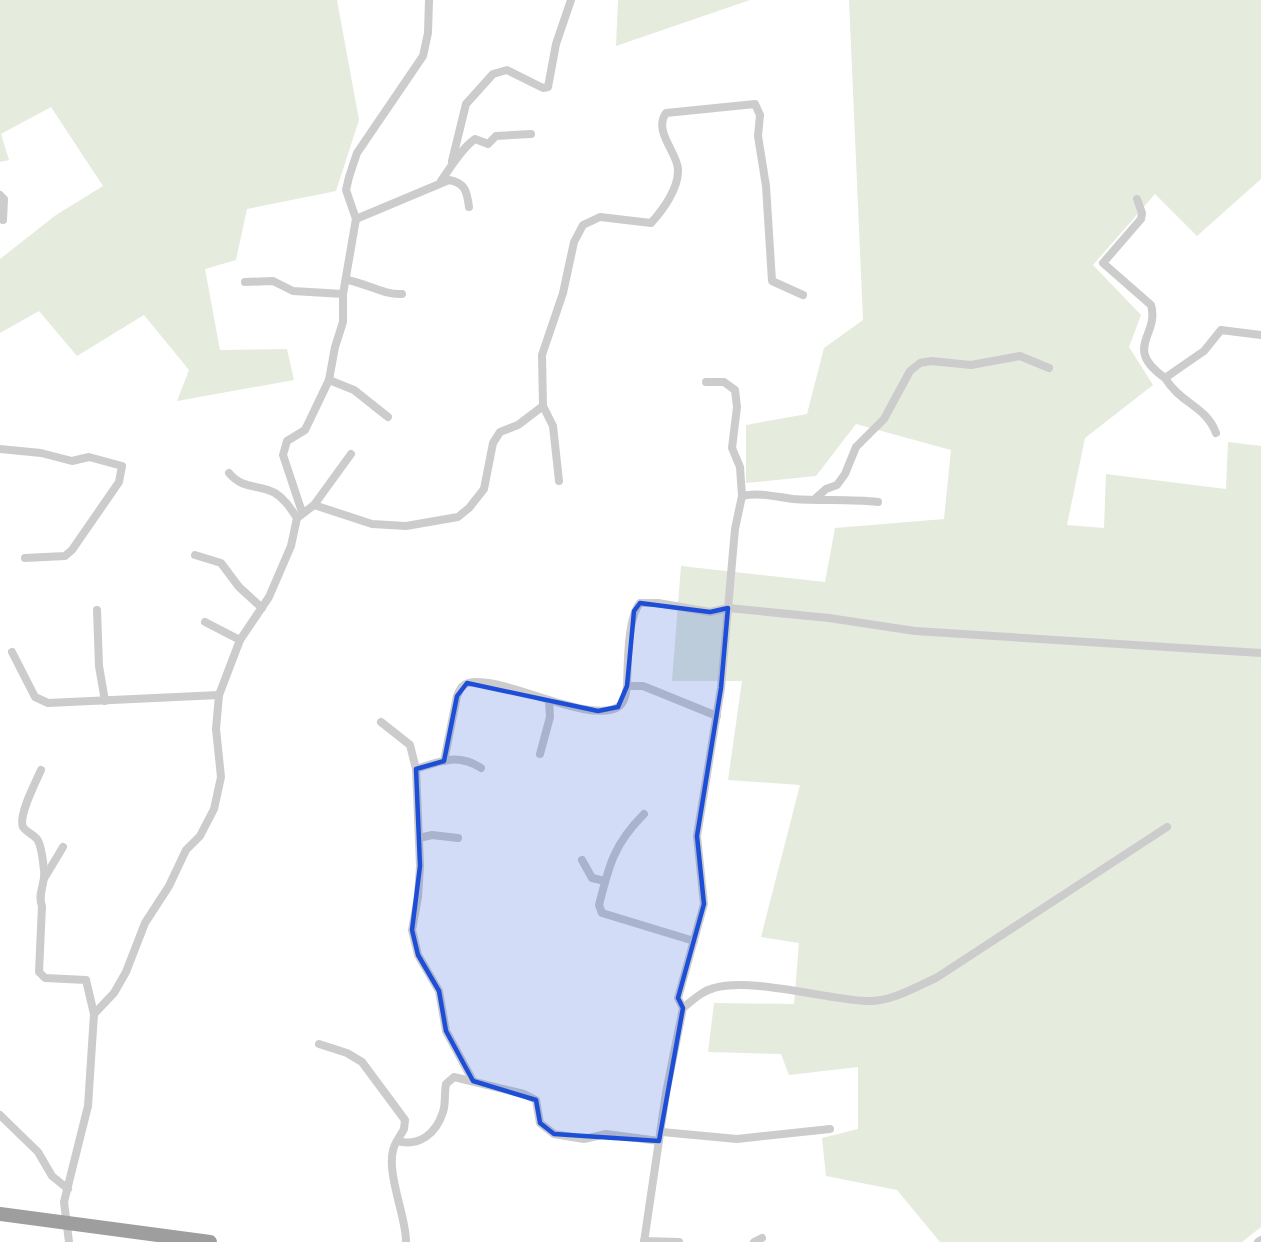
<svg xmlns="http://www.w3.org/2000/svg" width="1261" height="1242" font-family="Manrope,sans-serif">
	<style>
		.green { fill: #e5ebdd }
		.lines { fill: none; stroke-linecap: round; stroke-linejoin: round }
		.minor { stroke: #ccc; stroke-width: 8 }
		.trunk { stroke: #9e9e9e; stroke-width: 14 }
		.marked { fill: #1d4ed8; fill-opacity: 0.2; stroke: #1d4ed8; stroke-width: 4.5; stroke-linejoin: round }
	</style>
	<rect width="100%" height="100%" fill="#fff"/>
	<g class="green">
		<polygon points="0,0 337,0 359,120 336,191 247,209 236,260 205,269 220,350 287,349 294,380 177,401 189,370 144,315 77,356 39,311 0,333 0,259 56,215 103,186 51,107 1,134 9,160 0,162"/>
		<polygon points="618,0 750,0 616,46"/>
		<polygon points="849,0 1261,0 1261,179 1197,236 1155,194 1093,265 1141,315 1129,347 1153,385 1085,438 1067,525 1104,528 1106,474 1226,489 1228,442 1261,446 1261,1227 1242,1242 940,1242 897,1190 826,1176 822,1138 858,1129 858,1067 789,1075 781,1054 708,1052 714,1003 794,1004 799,943 761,937 800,785 728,780 742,681 672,681 681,566 825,582 835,528 944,519 951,450 856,424 816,476 746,483 746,425 807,414 824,348 863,320"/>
	</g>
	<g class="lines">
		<g class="minor">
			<polyline points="452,161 466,104 493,74 507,70 543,88 548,87 556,44 571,0"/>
			<path d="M441 181C450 168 462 148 475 139L488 144 496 136 531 134"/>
			<polyline points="0,195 4,199 3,220"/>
			<path d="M1137 199 1142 213 1141 219 1103 263 1151 305C1160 335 1122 348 1165 378"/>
			<path d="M356 219 449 180C465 183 467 191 469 207"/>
			<path d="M347 280C366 283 383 295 402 294"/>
			<polyline points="245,282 273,281 293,291 343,294"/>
			<polyline points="329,380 354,390 388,417"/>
			<polyline points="543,406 553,426 559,481"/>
			<path d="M1216 433C1206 406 1181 404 1165 378L1204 351 1221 330 1261 335"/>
			<polyline points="0,449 41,453 72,461 89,457 122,466 119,482 72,550 65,556 25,558"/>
			<path d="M229 473C243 490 259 484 275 493 285 499 291 509 297 518"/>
			<path d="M742 496C759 492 777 497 793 499 822 501 850 499 878 502"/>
			<polyline points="816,498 826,489 837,485 845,474 856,447 884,419 910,371 920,363 931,361 971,365 1020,356 1049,368"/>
			<polyline points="314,505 351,454"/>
			<polyline points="302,512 283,455 287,441 305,430 329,380 335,347 343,322 343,294 356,219 346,190 349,177 357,153 423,56 428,33 429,0"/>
			<polyline points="195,555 221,563 239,587 262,608"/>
			<polyline points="97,610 99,666 105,701"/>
			<polyline points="205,622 240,640"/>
			<polyline points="12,652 35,697 48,703 219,695"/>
			<path d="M627 686C628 665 627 619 640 603H658L710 612 728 608 829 618 915 631 1261 653"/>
			<polyline points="381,722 410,745 416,769 420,866 418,897 412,930 418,955 439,991 446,1031 473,1081"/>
			<polyline points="540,754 550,717 549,701"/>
			<path d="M444 761 457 696C460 690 461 685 468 683 501 674 588 725 618 707 625 703 626 693 627 686H643L717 716"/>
			<path d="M416 769C440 761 458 753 481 768"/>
			<path d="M41 770C36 782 18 815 23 827 26 832 33 834 37 839 42 846 43 862 44 870 46 883 37 894 42 906L39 972 45 978 86 980 94 1014"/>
			<path d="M644 814C614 844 609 865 599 905L602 913 694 941"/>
			<polyline points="419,838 432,835 458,838"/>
			<polyline points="582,860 592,878 605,881"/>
			<polyline points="45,877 63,847"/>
			<path d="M683 1008C693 1000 702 991 714 988 751 977 825 999 866 1001 891 1002 914 988 936 978L1167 827"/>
			<polyline points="319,1044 347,1053 362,1062 405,1120 404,1129 397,1141"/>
			<polyline points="0,1115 38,1152 52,1176 68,1189"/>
			<polyline points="662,1132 737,1139 830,1129"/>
			<polyline points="644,1241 679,1242"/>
			<path d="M69 1242 64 1202 88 1106 94 1014 114 993 126 972 145 923 169 886 186 850 200 836 214 809 221 777 216 729 219 695 240 640 269 597 291 546 297 518 314 505 372 524 406 526 458 517 469 508 484 489 493 443 500 432 518 425 543 406 542 355 563 293 574 242 583 225 600 217 651 223C663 210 679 188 678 169 677 152 653 131 666 113L755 104 760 115 758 136 766 186 772 281 803 295"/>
			<path d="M406 1242C407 1216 381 1164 397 1141 419 1147 436 1134 443 1112 446 1103 444 1094 446 1084L454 1077 524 1094 536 1100 540 1123 554 1134 584 1139 606 1134 659 1141"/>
			<polyline points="644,1242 666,1093 683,1008 678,998 704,904 697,836 721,688 735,529 742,496 740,467 732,448 737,407 735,390 724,382 706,382"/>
			<polyline points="754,1242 762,1238"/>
			<polyline points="1258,1242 1261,1240"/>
		</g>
		<polyline class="trunk" points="0,1214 210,1242"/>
	</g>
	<path class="marked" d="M640 603 710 612 728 608 721 688 697 836 704 904 678 998 683 1008 659 1141 554 1134 540 1123 536 1100 473 1081 446 1031 439 991 418 955 412 930 420 866 416 769 444 761 457 696 467 683 598 711 618 707 627 686 634 611Z"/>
</svg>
